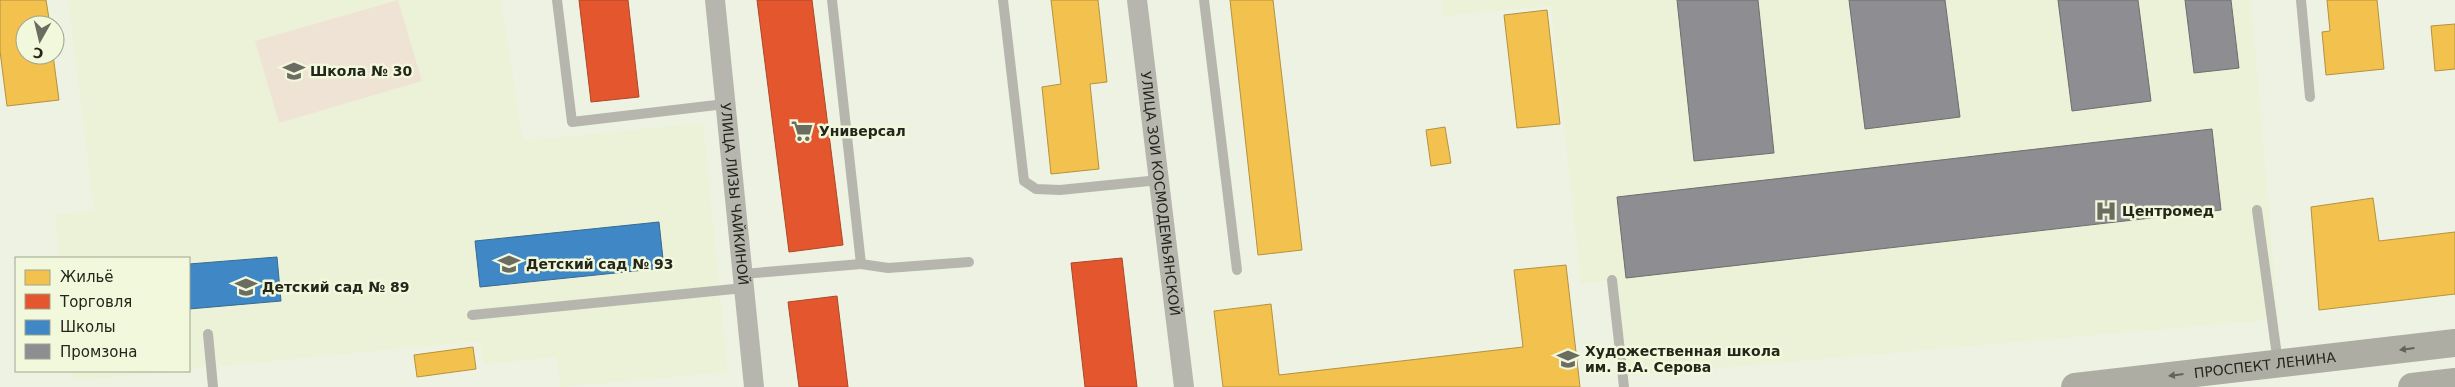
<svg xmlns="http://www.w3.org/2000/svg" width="2455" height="387" font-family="'DejaVu Sans',sans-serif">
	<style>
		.built { fill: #ecf2d8 }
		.green { fill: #efe3d5 }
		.homes { fill: #f2c14e; stroke: #b4923f }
		.shops { fill: #e4572e; stroke: #aa4829 }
		.schools { fill: #3f88c5; stroke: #376b92 }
		.industry { fill: #8d8d92; stroke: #6e6e6f }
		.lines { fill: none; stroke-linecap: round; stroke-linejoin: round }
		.service { stroke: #b6b6ae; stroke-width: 10 }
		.minor { stroke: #b6b6ae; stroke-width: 20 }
		.primary { stroke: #adada4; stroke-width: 28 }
		.oneway { fill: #626359 }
		.labels { text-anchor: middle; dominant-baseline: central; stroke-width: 5; stroke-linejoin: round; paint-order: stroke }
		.poi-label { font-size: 14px; font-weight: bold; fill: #24261c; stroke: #f2f8dc; text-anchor: start }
		.street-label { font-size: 14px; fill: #24261c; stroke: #f2f8dc }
	</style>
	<rect width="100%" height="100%" fill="#eef2e2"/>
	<g class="built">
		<polygon points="68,0 501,0 523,141 703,123 728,372 560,387 557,357 483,364 480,341 189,369 189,258 59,258 55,215 94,211"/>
		<polygon points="1442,0 2251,0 2278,319 1619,377 1612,280 1581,283 1551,6 1443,16"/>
		<polygon points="71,371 176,371 72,381"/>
	</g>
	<polygon class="green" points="398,0 422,81 279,123 255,41"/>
	<g class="homes">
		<polygon points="0,0 46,0 50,25 25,25 25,55 53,55 59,100 7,106 0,51"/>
		<polygon points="1051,0 1098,0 1107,82 1090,84 1099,169 1051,174 1042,87 1061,84"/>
		<polygon points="1230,0 1273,0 1302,250 1258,255"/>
		<polygon points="2327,0 2377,0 2384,69 2326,75 2322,32 2330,31"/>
		<polygon points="1547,10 1560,124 1517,128 1504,15"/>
		<polygon points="2455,24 2455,69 2435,71 2431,26"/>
		<polygon points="1445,127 1451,163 1431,166 1426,130"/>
		<polygon points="2373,198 2379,241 2455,232 2455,294 2319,310 2311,207"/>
		<polygon points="1566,265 1580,387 1223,387 1214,311 1271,304 1279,375 1523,347 1514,270"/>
		<polygon points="473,347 476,369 417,377 414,355"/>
	</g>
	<g class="shops">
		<polygon points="579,0 628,0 639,97 591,102"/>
		<polygon points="757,0 812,0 843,245 789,252"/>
		<polygon points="1122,258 1137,387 1085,387 1071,263"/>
		<polygon points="837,296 848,387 799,387 788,302"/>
	</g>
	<g class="schools">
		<polygon points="659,222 664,268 480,287 475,241"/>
		<polygon points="277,257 281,301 189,309 189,264"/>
	</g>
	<g class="industry">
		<polygon points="1677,0 1758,0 1774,153 1694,161"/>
		<polygon points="1849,0 1945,0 1960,117 1865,129"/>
		<polygon points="2058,0 2138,0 2151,101 2072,111"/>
		<polygon points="2185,0 2231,0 2239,68 2194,73"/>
		<polygon points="2212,129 2221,210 1626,278 1617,197"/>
	</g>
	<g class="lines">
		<g class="service">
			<polyline points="557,0 572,122 725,104"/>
			<polyline points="1003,0 1024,181 1036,189 1060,190 1159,180"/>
			<polyline points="1204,0 1237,270"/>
			<polyline points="2301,0 2310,97"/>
			<polyline points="2257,210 2278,363"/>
			<polyline points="861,264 888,268 969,262"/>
			<polyline points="743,274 861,264 832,0"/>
			<polyline points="1612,280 1624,387"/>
			<polyline points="472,315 744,288"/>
			<polyline points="208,334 213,387"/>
		</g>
		<g class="minor">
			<path id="s1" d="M715 0 754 387"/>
			<path id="s2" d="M1137 0 1184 387"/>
		</g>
		<g class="primary">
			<path id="s3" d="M2075 387 2455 343"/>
			<polyline points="2412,387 2455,382"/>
		</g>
	</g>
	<defs><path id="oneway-solid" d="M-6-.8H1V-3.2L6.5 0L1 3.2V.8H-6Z" transform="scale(1.25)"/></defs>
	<g class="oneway">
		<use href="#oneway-solid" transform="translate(2407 349) rotate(173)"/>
		<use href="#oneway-solid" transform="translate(2176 375) rotate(173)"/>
	</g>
	<defs>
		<g id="school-bare" transform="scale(1.725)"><path d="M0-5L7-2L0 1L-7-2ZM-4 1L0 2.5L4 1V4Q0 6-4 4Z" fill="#6b6d61" stroke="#f2f8dc" stroke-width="2.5" paint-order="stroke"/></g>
		<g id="supermarket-bare" transform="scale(1.725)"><path d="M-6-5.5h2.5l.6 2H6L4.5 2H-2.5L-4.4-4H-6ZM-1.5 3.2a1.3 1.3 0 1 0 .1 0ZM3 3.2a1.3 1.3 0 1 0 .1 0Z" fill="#6b6d61" stroke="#f2f8dc" stroke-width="2.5" paint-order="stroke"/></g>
		<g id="hospital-bare" transform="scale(1.725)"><path d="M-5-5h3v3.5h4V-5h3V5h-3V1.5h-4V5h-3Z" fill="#6b6d61" stroke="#f2f8dc" stroke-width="2.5" paint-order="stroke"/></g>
	</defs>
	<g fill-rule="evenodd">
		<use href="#school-bare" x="294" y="71"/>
		<use href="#supermarket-bare" x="802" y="131"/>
		<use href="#hospital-bare" x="2106" y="211"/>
		<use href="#school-bare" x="509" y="264"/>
		<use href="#school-bare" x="246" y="287"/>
		<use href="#school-bare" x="1568" y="359"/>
	</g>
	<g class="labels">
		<g class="poi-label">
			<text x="310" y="71">Школа № 30</text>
			<text x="819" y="131">Универсал</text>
			<text x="2122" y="211">Центромед</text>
			<text x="526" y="264">Детский сад № 93</text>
			<text x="262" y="287">Детский сад № 89</text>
			<text x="1585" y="351">Художественная школа<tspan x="1585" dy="16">им. В.А. Серова</tspan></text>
		</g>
		<g class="street-label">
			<text stroke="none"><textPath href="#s1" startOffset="195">УЛИЦА ЛИЗЫ ЧАЙКИНОЙ</textPath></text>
			<text stroke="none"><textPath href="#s2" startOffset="195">УЛИЦА ЗОИ КОСМОДЕМЬЯНСКОЙ</textPath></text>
			<text stroke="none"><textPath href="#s3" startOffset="191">ПРОСПЕКТ ЛЕНИНА</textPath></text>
		</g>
	</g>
	<rect x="15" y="257" width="175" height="115" fill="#f2f8dc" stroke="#a0a48f"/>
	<rect x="25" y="270" width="25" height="15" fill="#f2c14e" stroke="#a0a48f"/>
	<text x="60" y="282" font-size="15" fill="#24261c">Жильё</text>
	<rect x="25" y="294" width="25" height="15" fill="#e4572e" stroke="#a0a48f"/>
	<text x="60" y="307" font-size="15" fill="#24261c">Торговля</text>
	<rect x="25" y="320" width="25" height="15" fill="#3f88c5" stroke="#a0a48f"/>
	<text x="60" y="332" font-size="15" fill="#24261c">Школы</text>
	<rect x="25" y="344" width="25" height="15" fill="#8d8d92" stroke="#a0a48f"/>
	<text x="60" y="357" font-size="15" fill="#24261c">Промзона</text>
	<g transform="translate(40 40) rotate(188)"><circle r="24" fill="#f2f8dc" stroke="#a0a48f"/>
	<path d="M0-4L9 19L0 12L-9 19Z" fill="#6b6d61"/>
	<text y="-8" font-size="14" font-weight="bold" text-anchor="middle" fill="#24261c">С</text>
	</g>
</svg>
